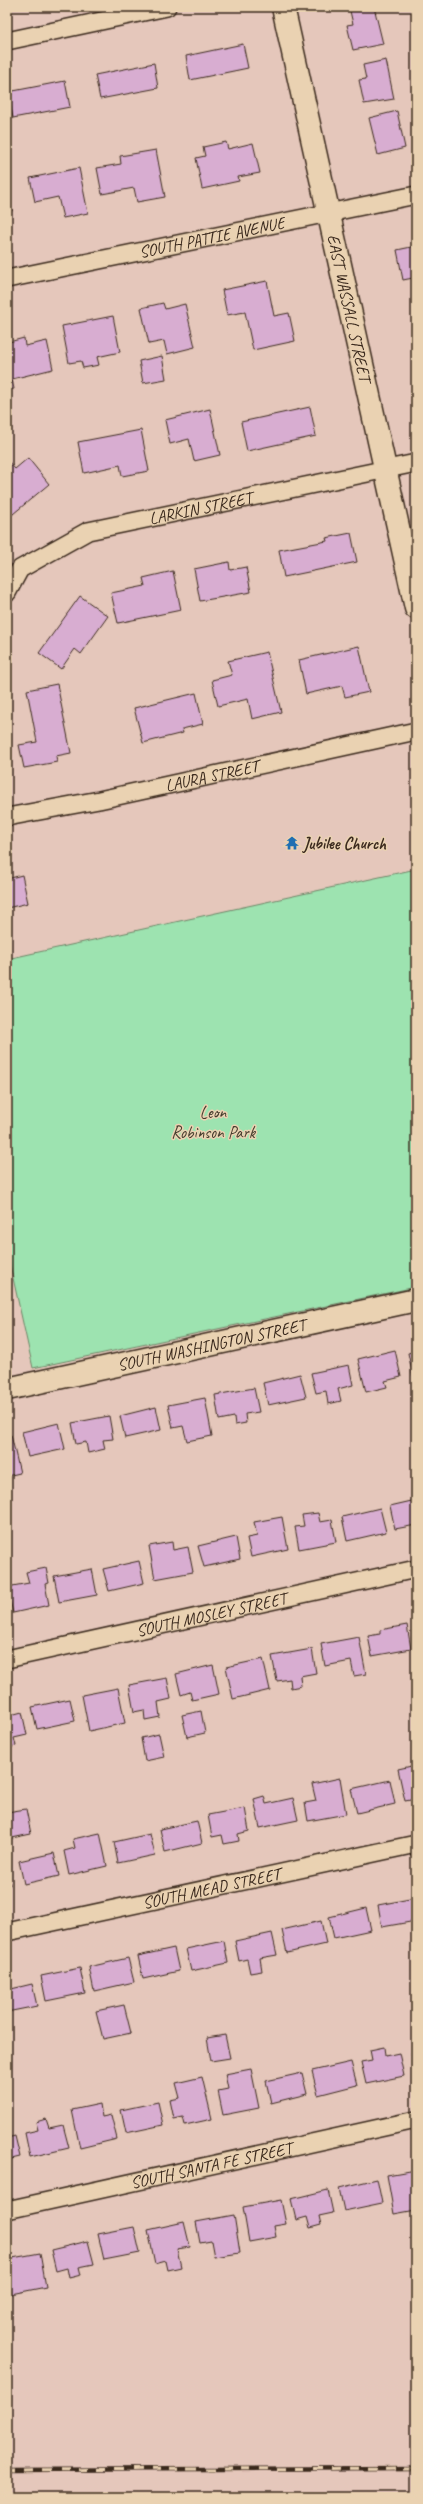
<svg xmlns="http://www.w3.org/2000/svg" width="423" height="2504" font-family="Caveat,sans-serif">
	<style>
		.green { fill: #9de3b0; stroke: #6c8667 }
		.building { fill: #d8add1; stroke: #3b2a1e }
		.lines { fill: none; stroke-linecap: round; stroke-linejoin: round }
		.street-casing { stroke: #3b2a1e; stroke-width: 20 }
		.secondary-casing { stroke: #3b2a1e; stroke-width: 25 }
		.street { stroke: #ead2b2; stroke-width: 17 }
		.secondary { stroke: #ead2b2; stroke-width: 22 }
		.rail-casing { stroke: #3b2a1e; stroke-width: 4.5 }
		.rail { stroke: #ead2b2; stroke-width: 3; stroke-dasharray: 9; stroke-linecap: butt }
		.labels { text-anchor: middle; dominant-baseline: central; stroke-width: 3; stroke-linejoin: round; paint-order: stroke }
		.street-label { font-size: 17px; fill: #3b2a1e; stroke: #ead2b2 }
		.poi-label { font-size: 17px; font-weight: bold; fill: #3b2a1e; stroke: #ead2b2; text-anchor: start }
		.park-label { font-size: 17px; fill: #453c2d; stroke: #ead2b2 }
	</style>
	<rect width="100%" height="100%" fill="#e5c7bb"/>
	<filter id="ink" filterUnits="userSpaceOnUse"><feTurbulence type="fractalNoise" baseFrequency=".025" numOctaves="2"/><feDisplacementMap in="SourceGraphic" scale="8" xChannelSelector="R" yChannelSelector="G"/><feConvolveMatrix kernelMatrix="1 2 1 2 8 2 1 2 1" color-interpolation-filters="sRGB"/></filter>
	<g filter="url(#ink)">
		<polygon class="green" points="416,869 416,1287 33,1368 7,1251 7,959"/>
		<g class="building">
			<polygon points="368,7 374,7 383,44 353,50 347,25 353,24 350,11"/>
			<polygon points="243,44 248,68 190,80 186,56"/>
			<polygon points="386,60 394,99 364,104 359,80 366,79 363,65"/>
			<polygon points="154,63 158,88 100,99 95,75"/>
			<polygon points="65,81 70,107 13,118 8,92"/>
			<polygon points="397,111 405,148 378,155 369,118"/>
			<polygon points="226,142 228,149 253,143 260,173 238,177 239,181 202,189 196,158 205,156 203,147"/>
			<polygon points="156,150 165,197 137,202 134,188 102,194 97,168 121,164 120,156"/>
			<polygon points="79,168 88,213 63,218 58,197 35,202 30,178"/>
			<polygon points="7,189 12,211 7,213"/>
			<polygon points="416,246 416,284 414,285 413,278 403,280 397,250"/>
			<polygon points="267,281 274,316 289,313 295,341 253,350 245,312 227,315 222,290"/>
			<polygon points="163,303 165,309 185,304 195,347 167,354 164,341 149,344 141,308"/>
			<polygon points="113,316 120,352 97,357 99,365 83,368 81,361 69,363 62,326"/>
			<polygon points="7,337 9,342 24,338 25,346 47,341 53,369 12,379 14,389 7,390"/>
			<polygon points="162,356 166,379 143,383 139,361"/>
			<polygon points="310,407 316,436 247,451 241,422"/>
			<polygon points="210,409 220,455 194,461 189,439 170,444 165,420"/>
			<polygon points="141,430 149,471 122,476 120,465 84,473 78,442"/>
			<polygon points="28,458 49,484 7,519 7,460 15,469"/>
			<polygon points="351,533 357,562 284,577 279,550 327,541 326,538"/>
			<polygon points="229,562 230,570 246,567 251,592 200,601 194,569"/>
			<polygon points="173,571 181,610 118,623 111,593 145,586 143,578"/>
			<polygon points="80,596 108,616 81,654 75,649 61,669 39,653"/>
			<polygon points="359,646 369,692 345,697 342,686 306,694 299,660"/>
			<polygon points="267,652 281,712 252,719 248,699 218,706 212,680 232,675 228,661"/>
			<polygon points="57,684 71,753 56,756 57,762 24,768 19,745 37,742 27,690"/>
			<polygon points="196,693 203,724 182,729 183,733 143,743 134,708"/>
			<polygon points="22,875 28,903 7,908 7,879"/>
			<polygon points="395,1350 401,1377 385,1381 387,1387 366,1392 358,1359"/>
			<polygon points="416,1351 416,1375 413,1376 408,1353"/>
			<polygon points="349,1365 353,1385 338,1389 341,1401 328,1404 326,1391 316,1393 311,1373"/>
			<polygon points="300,1374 306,1397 268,1405 263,1383"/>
			<polygon points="254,1388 259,1412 245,1414 246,1423 235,1425 234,1417 219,1420 215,1395"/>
			<polygon points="205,1398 212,1436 187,1441 183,1426 173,1428 168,1405"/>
			<polygon points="156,1407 161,1430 125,1438 120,1416"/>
			<polygon points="109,1416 113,1439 103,1440 105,1449 88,1453 86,1442 76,1444 72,1423"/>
			<polygon points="59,1423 65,1449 28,1457 22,1432"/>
			<polygon points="11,1435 20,1473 7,1476 7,1436"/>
			<polygon points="416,1489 416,1525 395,1529 390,1506 416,1500 414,1490"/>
			<polygon points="380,1508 386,1532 347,1541 342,1517"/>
			<polygon points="318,1513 320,1522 332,1520 336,1542 299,1549 295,1527 304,1526 302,1515"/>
			<polygon points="282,1517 288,1549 251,1557 247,1538 257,1536 254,1522"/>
			<polygon points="236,1537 240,1559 204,1567 198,1546"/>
			<polygon points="172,1542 173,1550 188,1547 193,1572 155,1579 149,1546"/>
			<polygon points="139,1561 144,1583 109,1591 103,1569"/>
			<polygon points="46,1568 49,1583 45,1584 49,1605 13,1613 7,1587 29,1583 26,1572"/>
			<polygon points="92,1569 97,1595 59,1602 54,1576"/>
			<polygon points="407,1625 411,1649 372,1656 368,1636 380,1634 380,1630"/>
			<polygon points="359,1637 366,1674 354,1676 351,1661 325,1666 321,1644"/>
			<polygon points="312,1649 316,1673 300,1676 301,1686 291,1688 290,1679 277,1681 272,1656"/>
			<polygon points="263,1659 270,1690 233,1699 226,1667"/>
			<polygon points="213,1665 219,1694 192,1700 190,1692 181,1695 176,1674"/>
			<polygon points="167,1678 171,1699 158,1702 160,1717 145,1720 144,1710 134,1712 129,1685"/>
			<polygon points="118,1688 125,1723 89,1731 82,1695"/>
			<polygon points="70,1699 75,1721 37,1729 32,1707"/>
			<polygon points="201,1711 205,1733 187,1737 182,1715"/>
			<polygon points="22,1712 27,1735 14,1738 16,1746 7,1748 7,1716"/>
			<polygon points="159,1734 164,1757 145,1761 141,1738"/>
			<polygon points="416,1765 416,1799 405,1801 398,1769"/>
			<polygon points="340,1778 346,1814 308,1821 305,1803 316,1801 312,1784"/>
			<polygon points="390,1780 395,1804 357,1813 351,1789"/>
			<polygon points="264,1796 266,1804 293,1798 298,1820 260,1828 254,1799"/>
			<polygon points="245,1808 249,1831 238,1834 239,1841 224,1844 222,1835 212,1837 208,1815"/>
			<polygon points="26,1809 31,1834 7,1839 7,1812"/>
			<polygon points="197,1821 202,1843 165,1852 160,1829"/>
			<polygon points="100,1833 107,1866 69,1875 64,1851 75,1848 73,1839"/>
			<polygon points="150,1834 155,1855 118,1863 114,1842"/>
			<polygon points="54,1853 59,1876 24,1884 19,1861"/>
			<polygon points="7,1868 10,1885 7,1886"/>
			<polygon points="415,1898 416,1921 382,1927 378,1905"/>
			<polygon points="366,1908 371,1930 334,1938 329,1917"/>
			<polygon points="321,1921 326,1944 287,1953 282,1930"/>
			<polygon points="272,1933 277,1955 260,1958 262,1971 250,1973 247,1959 239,1961 235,1941"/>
			<polygon points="224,1941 228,1963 191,1971 186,1949"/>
			<polygon points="174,1948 179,1971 143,1979 138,1956"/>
			<polygon points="128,1958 134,1982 94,1991 89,1967"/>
			<polygon points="80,1968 85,1993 46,2001 41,1976"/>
			<polygon points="32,1984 37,2006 7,2012 7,1990"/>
			<polygon points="124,2005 131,2033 103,2039 96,2011"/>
			<polygon points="225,2035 230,2058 211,2061 207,2038"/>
			<polygon points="384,2047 385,2056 399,2053 404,2076 366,2084 361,2062 372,2060 370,2050"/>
			<polygon points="416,2052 416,2073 415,2073 411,2053"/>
			<polygon points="351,2062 357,2085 318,2095 312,2071"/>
			<polygon points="251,2069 259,2108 223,2115 218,2091 228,2089 225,2074"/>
			<polygon points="302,2073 307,2094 271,2103 266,2081"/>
			<polygon points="202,2077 212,2119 185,2125 183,2117 174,2119 170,2100 180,2098 176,2083"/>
			<polygon points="158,2102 163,2125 126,2133 121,2110"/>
			<polygon points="100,2104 102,2117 111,2115 117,2139 80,2148 72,2110"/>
			<polygon points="46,2119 49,2128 63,2125 69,2148 30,2157 25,2133 38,2130 36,2122"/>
			<polygon points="15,2136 20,2157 7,2160 7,2138"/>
			<polygon points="416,2170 416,2210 394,2214 387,2175"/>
			<polygon points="377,2179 382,2203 344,2211 339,2188"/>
			<polygon points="328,2190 333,2213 319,2216 321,2225 310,2228 307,2217 296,2220 291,2199"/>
			<polygon points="281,2200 286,2224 274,2226 276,2237 249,2242 243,2207"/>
			<polygon points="234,2215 240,2253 214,2257 211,2241 200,2243 196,2222"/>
			<polygon points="184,2222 190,2247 177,2249 181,2267 168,2270 166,2261 155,2264 148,2230"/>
			<polygon points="134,2227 140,2253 104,2260 98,2234"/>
			<polygon points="88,2241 94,2264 79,2267 81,2275 69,2278 67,2268 56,2271 51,2250"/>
			<polygon points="40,2253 46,2287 11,2294 7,2259"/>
			<polygon points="416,2292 416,2311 412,2293"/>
		</g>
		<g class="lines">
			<g class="street-casing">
				<g id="street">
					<polyline points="7,41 167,7"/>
					<path id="s1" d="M7 279 416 195"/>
					<path id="s2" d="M7 593 20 569 88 531 416 463"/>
					<path id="s3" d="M7 817 99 800 416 731"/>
					<path id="s4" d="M7 1659 416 1569"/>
					<path id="s5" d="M7 1932 416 1844"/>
					<path id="s6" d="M7 2210 416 2120"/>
				</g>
			</g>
			<g class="secondary-casing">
				<g id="secondary">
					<path id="s7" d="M283 7 416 608"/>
					<path id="s8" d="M7 1389 416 1300"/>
				</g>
			</g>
			<use href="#street" class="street"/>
			<use href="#secondary" class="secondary"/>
			<g class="rail-casing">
				<polyline id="rail" points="7,2470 416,2468"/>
			</g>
			<use href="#rail" class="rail"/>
		</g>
	</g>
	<defs>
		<g id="temple-bare" transform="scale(1.08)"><path d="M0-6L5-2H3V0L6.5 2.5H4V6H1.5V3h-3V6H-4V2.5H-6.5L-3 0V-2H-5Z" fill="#1f6fb2" stroke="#ead2b2" stroke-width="2.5" paint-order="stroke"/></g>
	</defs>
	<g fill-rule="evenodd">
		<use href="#temple-bare" x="292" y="843"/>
	</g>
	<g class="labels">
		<g class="street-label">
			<text stroke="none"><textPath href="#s1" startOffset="209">SOUTH PATTIE AVENUE</textPath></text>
			<text stroke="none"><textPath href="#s7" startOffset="308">EAST WASSALL STREET</textPath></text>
			<text stroke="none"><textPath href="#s2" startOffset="220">LARKIN STREET</textPath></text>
			<text stroke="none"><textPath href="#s3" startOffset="209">LAURA STREET</textPath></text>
			<text stroke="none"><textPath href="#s8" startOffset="209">SOUTH WASHINGTON STREET</textPath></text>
			<text stroke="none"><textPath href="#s4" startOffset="209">SOUTH MOSLEY STREET</textPath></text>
			<text stroke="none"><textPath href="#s5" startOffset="209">SOUTH MEAD STREET</textPath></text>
			<text stroke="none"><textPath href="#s6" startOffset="209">SOUTH SANTA FE STREET</textPath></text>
		</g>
		<g class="poi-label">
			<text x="303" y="843">Jubilee Church</text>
		</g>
		<g class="park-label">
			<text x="213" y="1112">Leon<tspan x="213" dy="20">Robinson Park</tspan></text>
		</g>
	</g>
	<rect width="423" height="2504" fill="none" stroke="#ead2b2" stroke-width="24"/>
	<rect x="12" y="12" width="399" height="2480" fill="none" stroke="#3b2a1e" stroke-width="1.5" filter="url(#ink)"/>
</svg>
